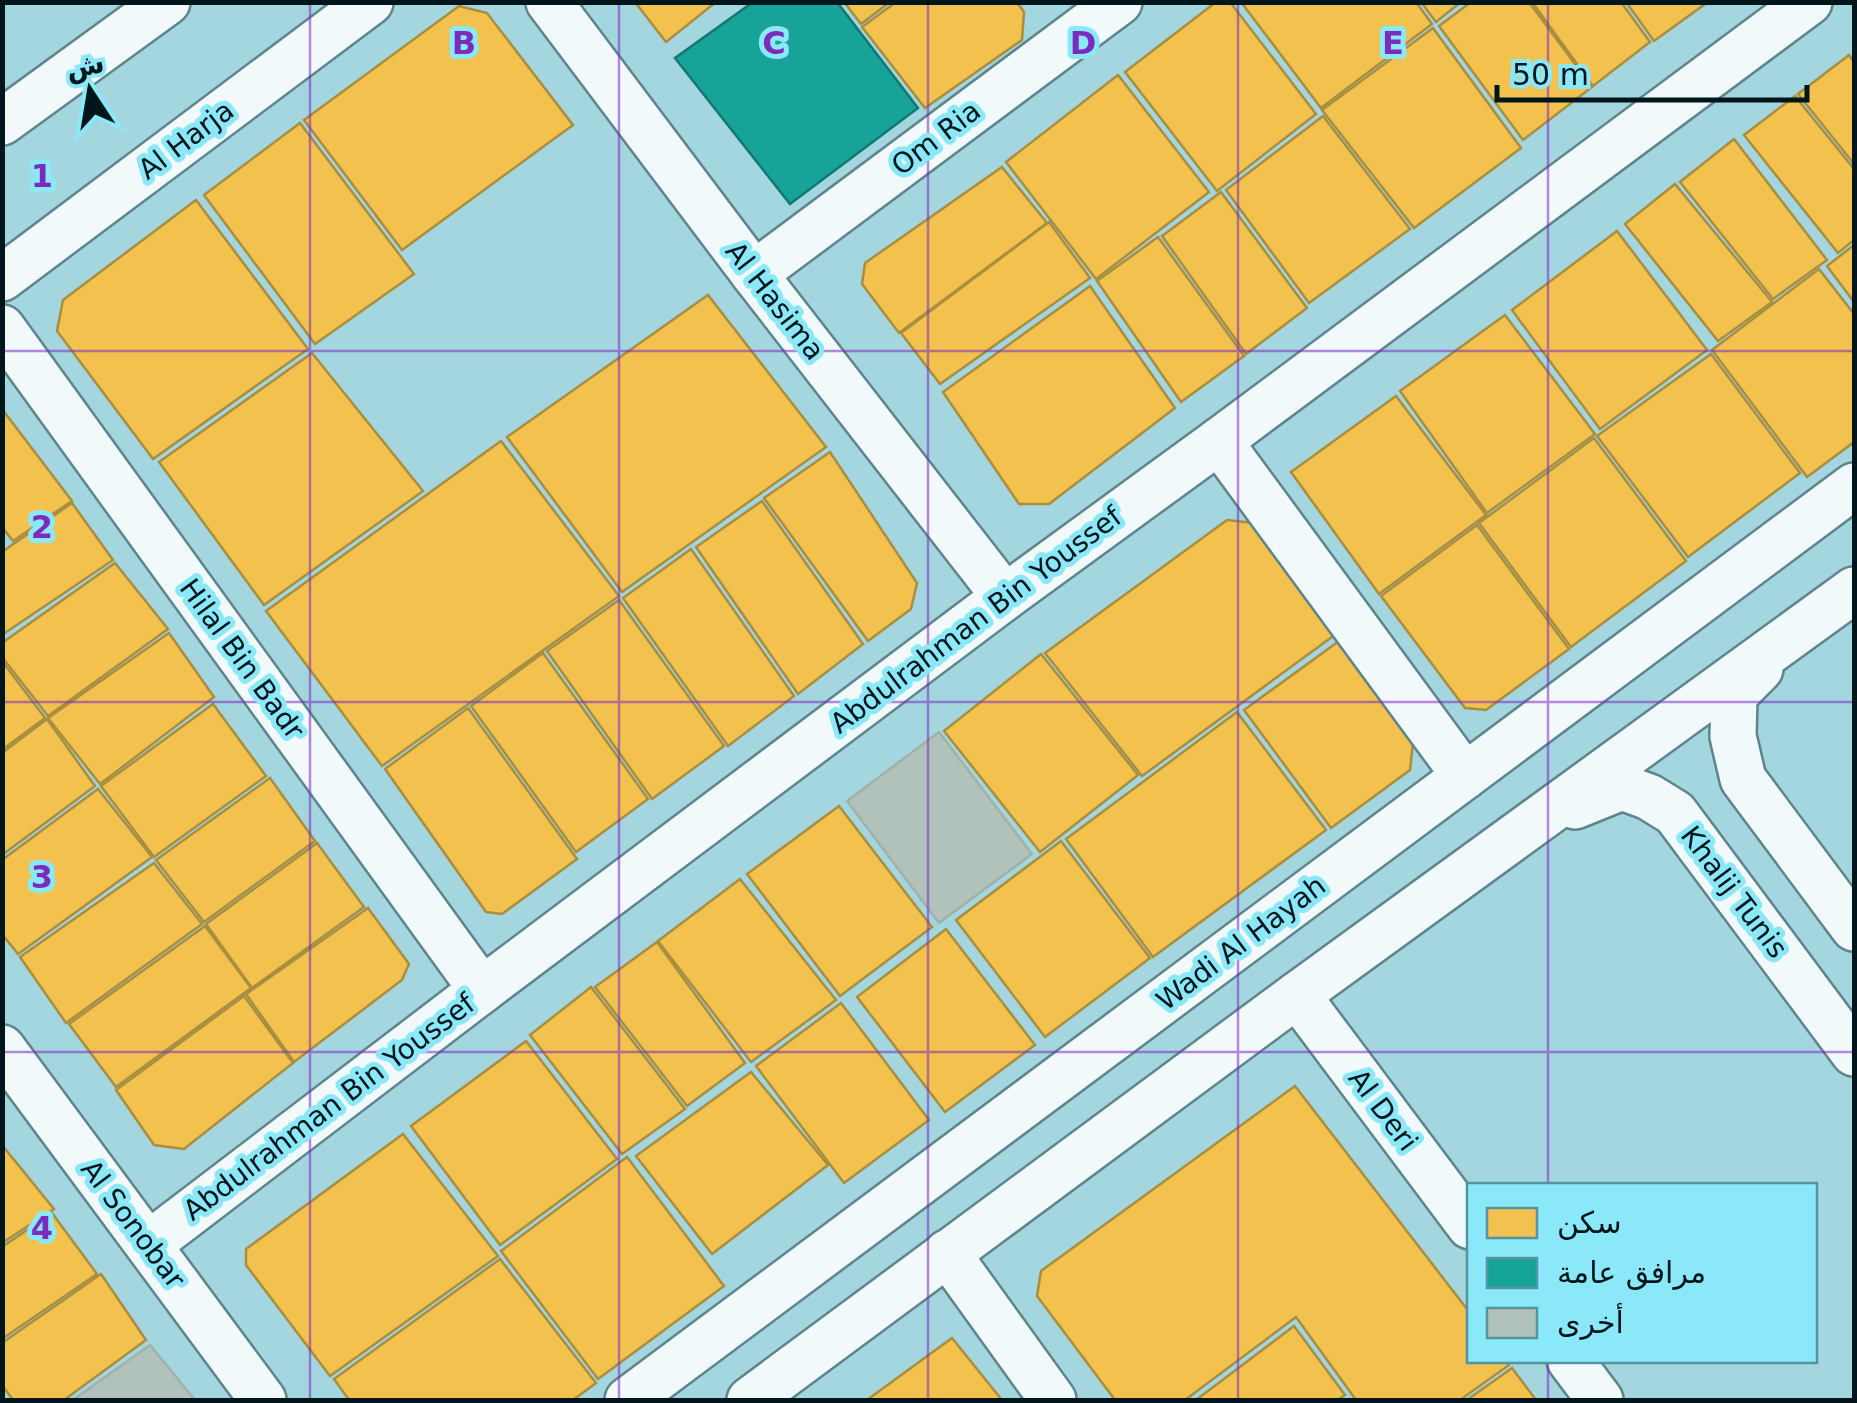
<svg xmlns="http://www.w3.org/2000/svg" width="1857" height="1403" font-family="'DejaVu Sans',Vazirmatn,sans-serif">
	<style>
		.homes { fill: #f2c14e; stroke: #a98e3f; stroke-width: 2.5 }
		.public { fill: #17a398; stroke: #107972; stroke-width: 2.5 }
		.building { fill: #b0c2b9; stroke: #a1b2aa; stroke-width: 2.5 }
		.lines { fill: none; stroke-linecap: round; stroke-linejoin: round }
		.minor-casing { stroke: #5e858c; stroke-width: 50 }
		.minor { stroke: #f1f9fa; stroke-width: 45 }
		.grid { fill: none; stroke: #7b2cbf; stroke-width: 2.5; stroke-opacity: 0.55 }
		.labels { text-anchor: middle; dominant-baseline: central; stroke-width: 10; stroke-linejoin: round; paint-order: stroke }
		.street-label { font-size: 28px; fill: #00161b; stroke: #8be8f8 }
		.grid-label { font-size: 32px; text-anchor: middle; font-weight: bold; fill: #7b2cbf; stroke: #8be8f8; stroke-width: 10; stroke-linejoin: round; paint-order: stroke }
	</style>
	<rect width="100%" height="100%" fill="#a4d6e0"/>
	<g class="homes">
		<polygon points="635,2 716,2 666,42"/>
		<polygon points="844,2 890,2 861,24"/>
		<polygon points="896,2 1017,2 1024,12 1022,40 925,108 862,27"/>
		<polygon points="1216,2 1230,2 1316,114 1217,191 1125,72"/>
		<polygon points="1241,2 1416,2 1432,24 1321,108"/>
		<polygon points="1421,2 1461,2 1436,22"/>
		<polygon points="1471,2 1529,2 1592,87 1523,140 1439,26"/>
		<polygon points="1532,2 1621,2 1650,42 1593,86"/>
		<polygon points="1626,2 1708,2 1654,41"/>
		<polygon points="459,6 487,13 573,125 402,250 304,120"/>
		<polygon points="1433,28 1521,148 1414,228 1322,110"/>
		<polygon points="1849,55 1854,62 1854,164 1798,94"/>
		<polygon points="1118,75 1209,192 1096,279 1006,162"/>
		<polygon points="1795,96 1854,169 1854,240 1838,253 1744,135"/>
		<polygon points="1323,116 1410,229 1309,303 1226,190"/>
		<polygon points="300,123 414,274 315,344 204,195"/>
		<polygon points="1734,139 1827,260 1773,299 1680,182"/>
		<polygon points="1002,167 1047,223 899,333 862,284 865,263"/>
		<polygon points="1675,184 1772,302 1718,341 1625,224"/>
		<polygon points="1221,192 1307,308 1246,354 1162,236"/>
		<polygon points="196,200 308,349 153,459 57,331 63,300"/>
		<polygon points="1049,222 1090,278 940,384 901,333"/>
		<polygon points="1617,231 1707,350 1600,429 1512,310"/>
		<polygon points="1158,237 1244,356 1181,402 1097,281"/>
		<polygon points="1854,245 1854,302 1827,266"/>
		<polygon points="1819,269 1854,314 1854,442 1807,477 1712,350"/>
		<polygon points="1090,286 1175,408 1049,504 1019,504 943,392"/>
		<polygon points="708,295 826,447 622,592 507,437"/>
		<polygon points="1505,315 1595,434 1487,513 1400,391"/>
		<polygon points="312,353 423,491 264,605 159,462"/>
		<polygon points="1711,354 1800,473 1688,557 1597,436"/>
		<polygon points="1396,396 1486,515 1379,594 1291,472"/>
		<polygon points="2,409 72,501 13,541 2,527"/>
		<polygon points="1594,438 1686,561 1571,647 1479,523"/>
		<polygon points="501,441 619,596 382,766 266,611"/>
		<polygon points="830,452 917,583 911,609 868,641 764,498"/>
		<polygon points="762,501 863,644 798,694 696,547"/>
		<polygon points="72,503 113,560 2,635 2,552"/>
		<polygon points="1227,520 1253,523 1336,634 1142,776 1045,653"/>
		<polygon points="1477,525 1569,649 1486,710 1465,708 1381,596"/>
		<polygon points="691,549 794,696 728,746 623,598"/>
		<polygon points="115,563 168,629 48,716 2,657 2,643"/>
		<polygon points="619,600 724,746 652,799 547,651"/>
		<polygon points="169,633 214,697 100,784 48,718"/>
		<polygon points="1339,641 1413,743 1410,770 1331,828 1244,710"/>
		<polygon points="543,653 648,799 576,852 471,706"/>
		<polygon points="1041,654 1138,775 1040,852 944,731"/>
		<polygon points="2,661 45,718 2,750"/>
		<polygon points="213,704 266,776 154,857 101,786"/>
		<polygon points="468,708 577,859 502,914 486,912 385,769"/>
		<polygon points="1237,712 1326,830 1153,957 1066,839"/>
		<polygon points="47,719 95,786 2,855 2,753"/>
		<polygon points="270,778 315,841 204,922 156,860"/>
		<polygon points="98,789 152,857 18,954 2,934 2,860"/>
		<polygon points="839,806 932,927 840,996 747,874"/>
		<polygon points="1061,841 1150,958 1045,1037 956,920"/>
		<polygon points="317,843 364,907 252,988 206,924"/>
		<polygon points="154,863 202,924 66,1023 20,957"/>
		<polygon points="740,879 836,1000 751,1062 658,941"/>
		<polygon points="368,908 409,964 402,980 294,1062 246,994"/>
		<polygon points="205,926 251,988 116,1087 69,1024"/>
		<polygon points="946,929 1035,1045 945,1112 857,997"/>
		<polygon points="657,942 745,1063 687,1106 595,987"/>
		<polygon points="591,987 685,1109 622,1154 530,1035"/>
		<polygon points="244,996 293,1063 184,1149 154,1145 116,1090"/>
		<polygon points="841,1003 929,1120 844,1183 756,1066"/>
		<polygon points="526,1041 617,1159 500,1245 411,1126"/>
		<polygon points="751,1072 828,1165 712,1254 636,1156"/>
		<polygon points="1295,1086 1470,1313 1470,1360 1506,1360 1509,1365 1460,1400 1356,1400 1296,1317 1185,1400 1115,1400 1037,1296 1041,1271"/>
		<polygon points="403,1134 498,1256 330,1376 246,1265 246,1249"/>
		<polygon points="2,1145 54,1209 2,1243"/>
		<polygon points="627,1157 724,1286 598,1379 501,1251"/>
		<polygon points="52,1213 97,1274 2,1339 2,1247"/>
		<polygon points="500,1259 596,1383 573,1400 349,1400 334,1379"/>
		<polygon points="101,1274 146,1340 64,1400 13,1400 2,1385 2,1343"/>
		<polygon points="1294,1326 1345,1395 1337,1400 1196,1400"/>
		<polygon points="952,1338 1002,1400 867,1400"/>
		<polygon points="1512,1368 1536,1400 1467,1400"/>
	</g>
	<polygon class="public" points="753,2 837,2 918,108 790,204 675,58"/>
	<g class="building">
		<polygon points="939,732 1032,854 939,923 847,801"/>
		<polygon points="150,1345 195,1400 73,1400"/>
	</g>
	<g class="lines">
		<g class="minor-casing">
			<g id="minor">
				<polyline points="549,2 754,274 1005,597"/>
				<polyline points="2,122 167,2"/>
				<polyline points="754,274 1119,2"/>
				<polyline points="2,278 370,2"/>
				<polyline points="2,328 482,990"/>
				<polyline points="1219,441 1465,776"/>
				<polyline points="1760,669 1734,695 1733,736 1743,779 1854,928"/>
				<polyline points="1575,806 1622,787 1649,797 1675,813 1854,1053"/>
				<polyline points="1297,995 1470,1226"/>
				<polyline points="2,1048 263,1400"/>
				<polyline points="149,1244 482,990 1005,597 1219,441 1809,2"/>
				<polyline points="947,1253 1053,1400"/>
				<polyline points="1570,1360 1600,1400"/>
				<polyline points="628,1400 1854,486"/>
				<polyline points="750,1400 1297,995 1854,590"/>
			</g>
		</g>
		<use href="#minor" class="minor"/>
	</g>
	<path class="grid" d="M310 2V1400M619 2V1400M928 2V1400M1238 2V1400M1548 2V1186M2 351H1854M2 702H1854M2 1052H1854M1548 1360V1400"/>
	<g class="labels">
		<g class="street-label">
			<text transform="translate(936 138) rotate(-37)">Om Ria</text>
			<text transform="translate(186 140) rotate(-37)">Al Harja</text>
			<text transform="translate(775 301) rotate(52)">Al Hasima</text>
			<text transform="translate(976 620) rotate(-37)">Abdulrahman Bin Youssef</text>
			<text transform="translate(242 659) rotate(54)">Hilal Bin Badr</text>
			<text transform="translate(1734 892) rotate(53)">Khalij Tunis</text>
			<text transform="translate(1241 943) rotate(-37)">Wadi Al Hayah</text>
			<text transform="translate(329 1107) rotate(-37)">Abdulrahman Bin Youssef</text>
			<text transform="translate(1383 1110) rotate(53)">Al Deri</text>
			<text transform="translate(133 1224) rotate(53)">Al Sonobar</text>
		</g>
	</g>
	<g class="grid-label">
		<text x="464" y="54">B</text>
		<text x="774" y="54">C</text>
		<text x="1083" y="54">D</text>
		<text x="1393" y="54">E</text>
		<text x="42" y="187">1</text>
		<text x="42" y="538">2</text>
		<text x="42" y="888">3</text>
		<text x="42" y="1239">4</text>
	</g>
	<rect width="1857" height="1403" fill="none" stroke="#00161b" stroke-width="10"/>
	<rect x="1467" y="1183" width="350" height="180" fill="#8be8f8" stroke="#5394a0" stroke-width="2.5"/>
	<rect x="1487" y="1208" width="50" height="30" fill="#f2c14e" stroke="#5394a0" stroke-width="2.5"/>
	<text x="1557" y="1233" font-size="30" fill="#00161b">سكن</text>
	<rect x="1487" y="1258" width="50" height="30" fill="#17a398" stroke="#5394a0" stroke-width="2.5"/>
	<text x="1557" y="1283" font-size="30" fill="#00161b">مرافق عامة</text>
	<rect x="1487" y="1308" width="50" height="30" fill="#b0c2b9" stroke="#5394a0" stroke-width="2.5"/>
	<text x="1557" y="1333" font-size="30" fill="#00161b">أخرى</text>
	<g transform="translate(90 90) rotate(348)" stroke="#8be8f8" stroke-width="8" paint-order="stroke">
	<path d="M0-8L18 38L0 25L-18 38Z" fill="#00161b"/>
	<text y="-15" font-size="28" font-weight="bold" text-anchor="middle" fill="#00161b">ش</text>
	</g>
	<path d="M1497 85v15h310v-15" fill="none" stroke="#00161b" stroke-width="5"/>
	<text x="1512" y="85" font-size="30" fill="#00161b" stroke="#8be8f8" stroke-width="8" paint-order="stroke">50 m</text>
</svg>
